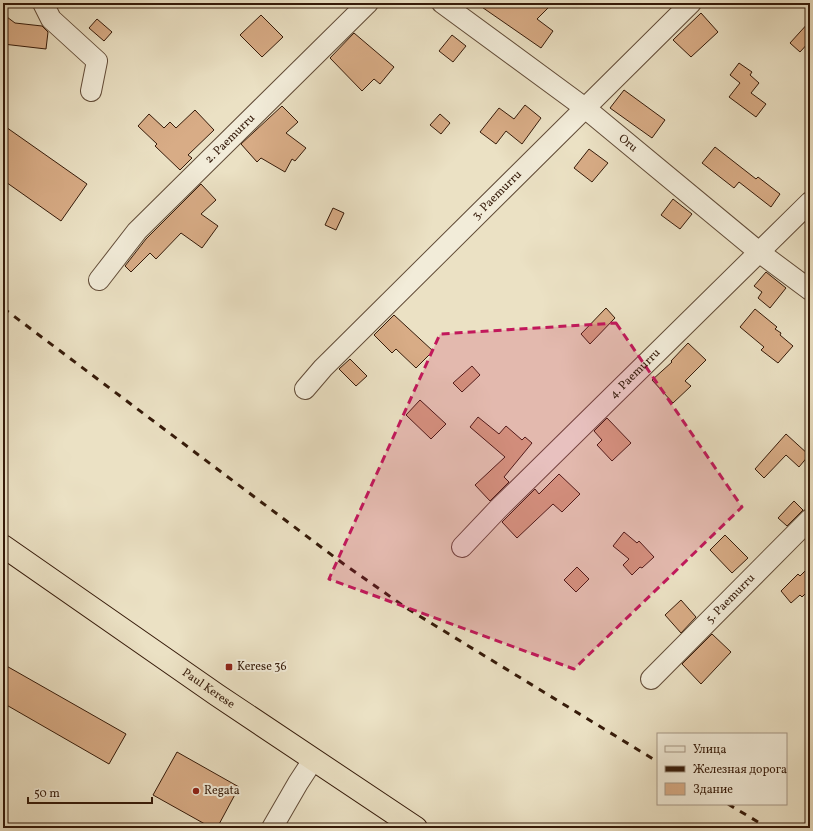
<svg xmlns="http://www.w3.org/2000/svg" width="813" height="831" font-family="Vollkorn,serif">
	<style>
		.building { fill: #d8ac86; stroke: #351a09 }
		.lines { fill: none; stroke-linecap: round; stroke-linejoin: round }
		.minor-casing { stroke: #624c38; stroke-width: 22 }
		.highway-casing { stroke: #351a09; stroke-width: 24 }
		.minor { stroke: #f2ecd9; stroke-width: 20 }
		.highway { stroke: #ebe1c4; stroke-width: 22 }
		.rail { stroke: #351a09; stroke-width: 3; stroke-dasharray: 7 7; stroke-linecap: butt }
		.marked { fill: #c2185b; fill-opacity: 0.2; stroke: #c2185b; stroke-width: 3; stroke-dasharray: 8 5; stroke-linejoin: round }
		.poi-dot { fill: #8f2418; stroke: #f2ecd9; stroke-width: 1.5 }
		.labels { text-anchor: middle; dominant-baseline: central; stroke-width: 4; stroke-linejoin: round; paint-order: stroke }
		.street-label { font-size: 12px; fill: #351a09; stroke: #f2ecd9 }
		.poi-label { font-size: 12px; fill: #351a09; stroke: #f2ecd9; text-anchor: start }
	</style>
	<rect width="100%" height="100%" fill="#ebe1c4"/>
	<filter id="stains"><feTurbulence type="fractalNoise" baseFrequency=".005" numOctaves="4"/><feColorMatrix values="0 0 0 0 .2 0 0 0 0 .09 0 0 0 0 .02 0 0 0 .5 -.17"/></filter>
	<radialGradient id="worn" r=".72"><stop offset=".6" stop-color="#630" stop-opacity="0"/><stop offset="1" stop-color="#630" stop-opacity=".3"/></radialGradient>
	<g class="building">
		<polygon points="476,3 553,3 537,19 553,31 541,48"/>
		<polygon points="701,13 718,32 691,57 673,40"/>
		<polygon points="3,14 15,23 42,26 48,32 46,49 3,44"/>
		<polygon points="261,15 283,37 262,57 240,35"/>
		<polygon points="97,19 112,32 104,41 89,28"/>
		<polygon points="810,21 810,41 800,52 790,43"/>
		<polygon points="354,33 394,67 380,84 374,79 362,91 330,58"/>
		<polygon points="452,35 466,46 453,62 439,51"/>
		<polygon points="739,63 752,72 750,75 759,83 751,93 766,104 756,117 729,97 740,83 730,75"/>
		<polygon points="624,90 665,120 652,138 610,108"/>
		<polygon points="525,105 541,118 522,144 506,131 496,144 480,132 499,108 514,119"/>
		<polygon points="282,106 298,122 286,133 306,148 295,161 292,159 285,172 261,158 257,162 241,144"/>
		<polygon points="195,110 214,130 188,155 192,158 180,170 155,146 157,144 138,126 149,114 164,128 170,122 176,128"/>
		<polygon points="440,114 450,123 441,134 430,125"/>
		<polygon points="3,125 87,184 61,221 3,180"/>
		<polygon points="715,147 756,179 758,177 780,194 771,207 739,182 734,188 702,163"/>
		<polygon points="589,149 608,163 592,182 574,168"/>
		<polygon points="201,184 216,200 201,214 218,226 202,248 181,233 156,259 150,253 131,272 125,266 146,239"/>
		<polygon points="673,199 692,214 680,229 661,215"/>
		<polygon points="333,208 344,213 336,230 325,225"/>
		<polygon points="766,272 786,288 770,308 758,298 762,292 754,286"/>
		<polygon points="606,308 615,318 590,344 581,334"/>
		<polygon points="755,309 777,327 775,329 781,333 780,335 793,346 778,363 761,350 764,347 740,327"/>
		<polygon points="394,315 433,351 416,368 396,349 392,353 374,335"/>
		<polygon points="688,343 706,360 685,381 691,386 673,403 652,380 672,362 671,361"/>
		<polygon points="350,359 367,376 356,386 339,369"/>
		<polygon points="472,366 480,375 462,392 453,383"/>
		<polygon points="420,400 446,424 431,439 406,415"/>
		<polygon points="478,417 499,434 506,426 522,440 525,437 532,443 504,477 509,482 490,501 475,485 505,457 470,427"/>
		<polygon points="607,418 631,443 612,461 597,445 602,440 594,431"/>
		<polygon points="786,434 809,455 799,467 786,455 764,478 755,469"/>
		<polygon points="559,474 580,494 562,512 553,504 517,538 502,522 535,489 539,494"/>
		<polygon points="794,501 803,510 787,526 778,518"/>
		<polygon points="624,532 637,543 639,541 654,557 642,568 640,567 632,575 623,565 629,559 613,546"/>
		<polygon points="725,535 748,558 732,573 710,550"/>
		<polygon points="810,566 810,589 802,597 800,595 791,603 781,591 798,574 800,576"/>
		<polygon points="577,567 589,579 576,592 564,580"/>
		<polygon points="681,600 696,617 681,633 665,615"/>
		<polygon points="712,634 731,652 701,684 682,664"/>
		<polygon points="3,664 126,734 109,764 3,703"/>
		<polygon points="177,752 239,787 217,828 212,828 153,795"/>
	</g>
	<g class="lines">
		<g class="minor-casing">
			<g id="minor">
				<polyline points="43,3 51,19 97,61 91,91"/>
				<path id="s1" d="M442 3 585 108 759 252 810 290"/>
				<path id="s2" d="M99 280 137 231 368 3"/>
				<path id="s3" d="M305 389 323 368 691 3"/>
				<path id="s4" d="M462 547 498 509 810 202"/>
				<path id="s5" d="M651 679 810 519"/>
				<polyline points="272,828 298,783 313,760"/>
			</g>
		</g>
		<g class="highway-casing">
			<g id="highway">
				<path id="s6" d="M3 546 217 695 416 828"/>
			</g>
		</g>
		<use href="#minor" class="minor"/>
		<use href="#highway" class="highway"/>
		<g class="rail">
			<polyline points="3,308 345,565 408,609 658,762"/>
			<polyline points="728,804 768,828"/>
		</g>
	</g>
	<path class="marked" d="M616 323 742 507 574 669 329 579 440 334Z"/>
	<g class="poi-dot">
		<rect x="225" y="663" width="8" height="8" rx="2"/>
		<circle cx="196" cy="791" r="4"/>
	</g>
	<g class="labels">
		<g class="street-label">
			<text stroke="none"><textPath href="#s2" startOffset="193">2. Paemurru</textPath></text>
			<text stroke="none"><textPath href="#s1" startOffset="233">Oru</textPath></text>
			<text stroke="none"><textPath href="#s3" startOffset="273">3. Paemurru</textPath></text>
			<text stroke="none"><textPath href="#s4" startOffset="245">4. Paemurru</textPath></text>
			<text stroke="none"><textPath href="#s5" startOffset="113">5. Paemurru</textPath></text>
			<text stroke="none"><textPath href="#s6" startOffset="250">Paul Kerese</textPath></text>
		</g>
		<g class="poi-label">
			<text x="237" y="667">Kerese 36</text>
			<text x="204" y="791">Regata</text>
		</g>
	</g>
	<rect width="813" height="831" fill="none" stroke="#ebe1c4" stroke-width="16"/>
	<rect x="4" y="4" width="805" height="823" fill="none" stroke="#351a09" stroke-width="2"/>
	<rect x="8" y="8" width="797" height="815" fill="none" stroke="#351a09"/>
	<rect x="657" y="733" width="130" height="72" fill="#f2ecd9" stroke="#a69886"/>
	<rect x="665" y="746" width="20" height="6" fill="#f2ecd9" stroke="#a69886"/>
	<text x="693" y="753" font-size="12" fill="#351a09">Улица</text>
	<rect x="665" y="766" width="20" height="6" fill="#351a09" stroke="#a69886"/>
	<text x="693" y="773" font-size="12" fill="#351a09">Железная дорога</text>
	<rect x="665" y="783" width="20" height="12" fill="#d8ac86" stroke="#a69886"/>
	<text x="693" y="793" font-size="12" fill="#351a09">Здание</text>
	<path d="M28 797v6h124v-6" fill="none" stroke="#351a09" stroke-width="2"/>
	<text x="34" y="797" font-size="12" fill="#351a09" stroke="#f2ecd9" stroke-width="3" paint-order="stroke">50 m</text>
	<rect width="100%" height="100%" filter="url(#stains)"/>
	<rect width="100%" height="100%" fill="url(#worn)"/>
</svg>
